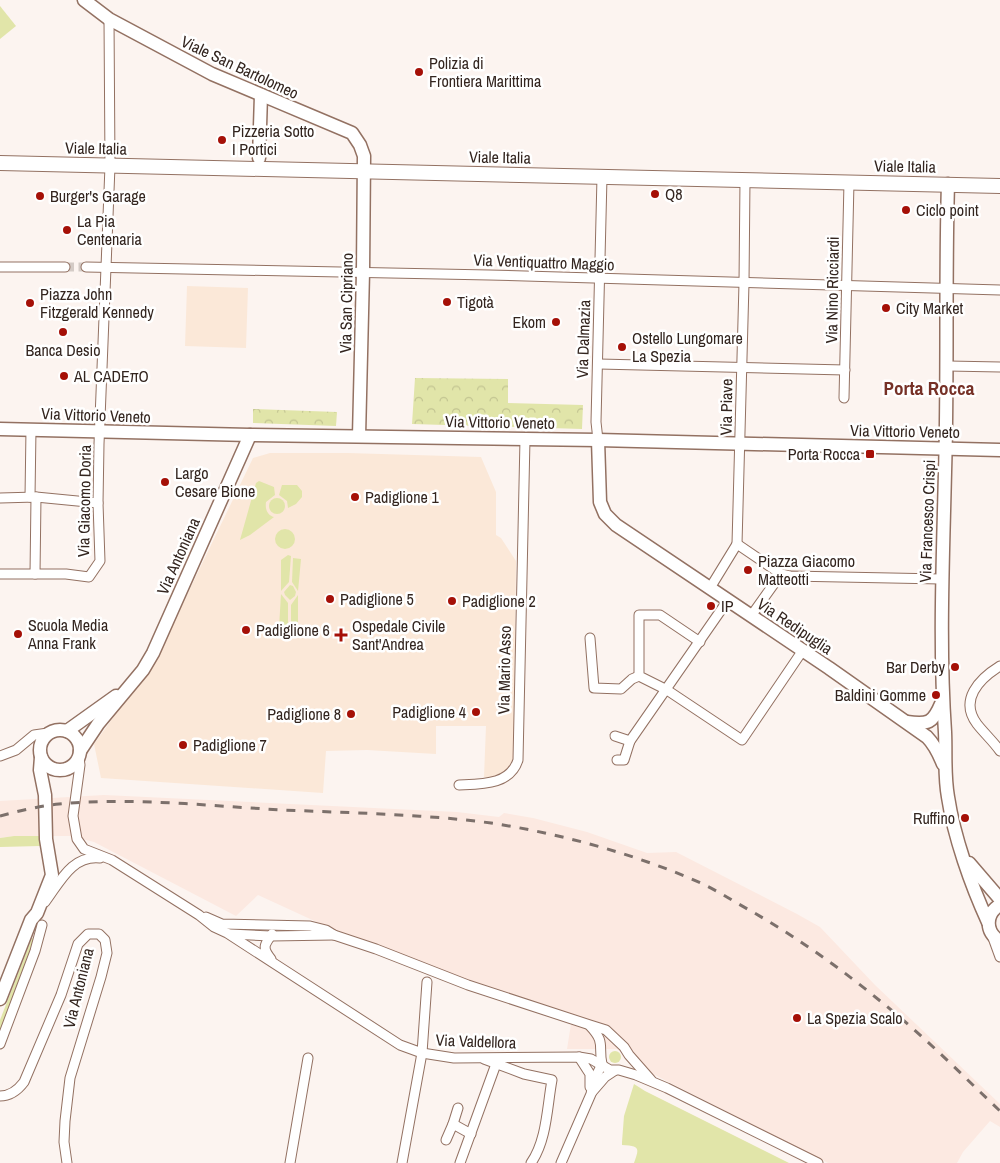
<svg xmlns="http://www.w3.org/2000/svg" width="1000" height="1163" font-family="'Archivo Narrow',sans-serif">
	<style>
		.built { fill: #fce9e1 }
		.medical { fill: #fbe8d8 }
		.green { fill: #e1e5a9 }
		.park { fill: url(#park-crowns) }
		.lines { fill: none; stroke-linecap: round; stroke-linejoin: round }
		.street-tunnel { stroke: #d4cbc6; stroke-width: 9; stroke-dasharray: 9 4.5; stroke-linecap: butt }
		.street-casing { stroke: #937162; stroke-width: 11 }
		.secondary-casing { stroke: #937162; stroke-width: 15 }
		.primary-casing { stroke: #937162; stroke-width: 16 }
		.street { stroke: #fff; stroke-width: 9 }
		.secondary { stroke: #fff; stroke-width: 12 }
		.primary { stroke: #fff; stroke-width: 14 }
		.rail { stroke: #7c706b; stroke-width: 3; stroke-dasharray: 9 9; stroke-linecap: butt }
		.poi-dot { fill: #a51007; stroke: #fff; stroke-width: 2 }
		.labels { text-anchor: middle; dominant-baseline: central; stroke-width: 5; stroke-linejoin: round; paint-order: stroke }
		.poi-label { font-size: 16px; fill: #33251f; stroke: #fff; text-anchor: start }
		.street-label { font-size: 16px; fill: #33251f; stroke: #fff }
		.quarter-label { font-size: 19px; font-weight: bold; fill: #763127; stroke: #fff }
	</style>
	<defs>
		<pattern id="park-crowns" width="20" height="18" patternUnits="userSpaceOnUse" patternTransform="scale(1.25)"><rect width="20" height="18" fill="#e1e5a9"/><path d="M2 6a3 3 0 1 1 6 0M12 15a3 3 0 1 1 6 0" fill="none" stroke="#c2c491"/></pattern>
	</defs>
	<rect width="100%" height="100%" fill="#fcf4f0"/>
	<polygon class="built" points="104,795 457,812 499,817 504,813 533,818 587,832 647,853 676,852 797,914 820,927 875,985 1000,1104 1000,1127 990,1121 963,1152 957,1163 828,1163 641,1068 617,1049 567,1049 571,1024 419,969 258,895 236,916 94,842 70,836 14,836 0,838 0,801"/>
	<g class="medical">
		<polygon points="187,286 248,288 246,348 185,346"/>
		<polygon points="270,453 348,453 481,457 496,492 496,535 501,538 516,561 514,757 508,769 499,780 484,777 486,726 436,726 436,754 367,750 326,751 323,793 101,778 94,744 157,657 253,458"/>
	</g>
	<g class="green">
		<polygon points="0,6 16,26 0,39"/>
		<path d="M259 481 274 487 275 495 266 502C265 509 267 515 274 517L250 535 240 540 256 483Z"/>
		<polygon points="282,485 297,485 302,491 302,497 296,504 288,508 287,501 279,495"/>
		<circle cx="277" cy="506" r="8"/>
		<circle cx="285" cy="539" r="10"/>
		<polygon points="288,555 291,556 289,582 281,591 281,560"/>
		<polygon points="293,558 301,559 298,591 292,582"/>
		<polygon points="290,585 293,586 296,592 295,596 290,600 285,595 284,592"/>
		<polygon points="281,594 288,603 288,631 279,628"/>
		<polygon points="298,595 298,631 291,630 291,605"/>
		<polygon points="14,836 40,836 40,846 0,847 0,838"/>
		<polygon points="32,938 34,939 0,1031 0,1020"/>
		<circle cx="615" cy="1057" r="6"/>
		<path d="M634 1084 645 1091 789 1163H634C640 1147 639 1146 622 1145V1142L624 1116Z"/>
	</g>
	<g class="park">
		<polygon points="415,378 508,379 508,403 583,405 582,429 412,424"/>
		<polygon points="253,409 337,412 336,426 253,423"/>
	</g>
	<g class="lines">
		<polyline class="street-tunnel" points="65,267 86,267"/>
		<g class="street-casing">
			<g id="street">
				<polyline points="0,267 65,267"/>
				<polyline points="86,267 489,275 1000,290"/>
				<polyline points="599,364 845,370"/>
				<polyline points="948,366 1000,367"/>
				<polyline points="844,398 849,182"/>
				<polyline points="598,440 596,422 602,177"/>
				<polyline points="30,497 31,429"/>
				<polyline points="0,498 36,497 98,503"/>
				<polyline points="737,544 744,283 745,180"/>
				<polyline points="0,574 66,574 89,577 100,561 98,503 99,444 110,166 109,19"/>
				<polyline points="35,574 36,497"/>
				<polyline points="781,574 790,576 941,579"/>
				<polyline points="710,588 737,544 781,574 751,616"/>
				<polyline points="590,638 594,688 621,689 632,679 639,676"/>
				<polyline points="700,642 660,615 639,615 639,676 667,690 742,740 803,650"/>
				<path d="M1000 666C979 679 959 700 977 724 984 733 993 741 1000 751"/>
				<polyline points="615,736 630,741"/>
				<polyline points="0,756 16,750 34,735 48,733"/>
				<polyline points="79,758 80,765 73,816 77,839 84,849 112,860 199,915 214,927 227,933 400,1045 422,1053 454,1058 579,1057 591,1059 610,1070 619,1070 636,1075 667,1088 818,1163"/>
				<polyline points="617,760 624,760 630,741 728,600"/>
				<path d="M459 785C482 784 510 785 518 760L525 439"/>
				<path d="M45 902C60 882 72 855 100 858"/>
				<polyline points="206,917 222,924 310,926 326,930 334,935 376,949 468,985 590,1025 606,1030 624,1047 629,1055 651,1080"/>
				<polyline points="230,934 271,936 334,935"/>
				<polyline points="992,935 1000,957"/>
				<path d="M271 959C262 948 264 945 272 934"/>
				<path d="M590 1026C606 1043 598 1046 602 1064"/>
				<polyline points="0,1044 35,951 42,925"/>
				<polyline points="579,1057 590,1074 590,1087"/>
				<path d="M484 1059 524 1074 552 1080C547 1107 547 1140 531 1163"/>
				<polyline points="592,1092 605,1077 614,1071"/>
				<path d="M0 1096C11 1096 18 1090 24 1082L61 995 78 944 88 934H99L105 940 107 953 101 977 70 1078 65 1121 64 1142 67 1163"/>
				<polyline points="453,1124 458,1108"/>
				<polyline points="446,1140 453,1124 471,1134"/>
				<polyline points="290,1163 308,1058"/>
				<polyline points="402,1163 422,1053 427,982"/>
				<polyline points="460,1163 496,1064"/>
				<polyline points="561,1163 591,1094 594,1080 602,1064"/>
			</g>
		</g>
		<g class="secondary-casing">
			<g id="secondary">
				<polyline points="84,0 109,19 212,74 352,133 360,145 364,156 363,272 359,436"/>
				<polyline points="259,158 261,95"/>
				<path d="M948 184C945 280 948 376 945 472 943 559 939 645 945 732 946 754 944 775 948 797 954 837 971 885 988 922"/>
				<polyline points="0,429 250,435 598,440 1000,450"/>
				<path d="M598 440 600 502 605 514 616 525 829 668 927 737C935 745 939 754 943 764"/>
				<path d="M907 722C928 725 933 723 941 704"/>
				<circle cx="60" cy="750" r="20"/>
				<polyline points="67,731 116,696"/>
				<polyline points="80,751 98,724 143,670 153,653 250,435"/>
				<polyline points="969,863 1000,899"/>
				<path d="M1000 905C985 914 985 932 1000 941"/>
				<polyline points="0,999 31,920 37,913 52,875 46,839 45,795 40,770 41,757"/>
			</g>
		</g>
		<g class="primary-casing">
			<polyline id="primary" points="0,163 1000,186"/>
		</g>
		<use href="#street" class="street"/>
		<use href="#secondary" class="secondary"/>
		<use href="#primary" class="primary"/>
		<path class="rail" d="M0 816C19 811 39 806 59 804 133 797 209 806 283 810 352 813 422 814 491 823 562 834 635 854 701 883 713 889 724 895 735 902 786 930 834 963 879 1000 922 1034 961 1074 1000 1111"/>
	</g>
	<g class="poi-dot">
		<circle cx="419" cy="72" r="5"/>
		<circle cx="222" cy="140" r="5"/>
		<circle cx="655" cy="194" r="5"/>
		<circle cx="40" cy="196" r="5"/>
		<circle cx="906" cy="210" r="5"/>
		<circle cx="67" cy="230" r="5"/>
		<circle cx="447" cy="302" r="5"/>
		<circle cx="30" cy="303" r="5"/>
		<circle cx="886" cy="308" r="5"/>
		<circle cx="556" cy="322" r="5"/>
		<circle cx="63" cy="332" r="5"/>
		<circle cx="622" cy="347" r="5"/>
		<circle cx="64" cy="376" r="5"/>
		<rect x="865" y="449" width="10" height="10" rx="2.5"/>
		<circle cx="165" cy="482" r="5"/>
		<circle cx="355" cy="497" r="5"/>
		<circle cx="748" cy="570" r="5"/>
		<circle cx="330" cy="599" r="5"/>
		<circle cx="452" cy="601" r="5"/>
		<circle cx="711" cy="606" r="5"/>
		<circle cx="246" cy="630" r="5"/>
		<circle cx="18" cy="634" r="5"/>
		<path d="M338.5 627.5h5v5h5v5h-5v5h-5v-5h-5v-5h5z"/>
		<circle cx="955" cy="667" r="5"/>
		<circle cx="936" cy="695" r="5"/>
		<circle cx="476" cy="712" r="5"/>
		<circle cx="351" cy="714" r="5"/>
		<circle cx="183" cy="745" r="5"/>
		<circle cx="965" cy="818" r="5"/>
		<circle cx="797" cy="1018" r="5"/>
	</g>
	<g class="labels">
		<g class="poi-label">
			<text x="429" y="63">Polizia di<tspan x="429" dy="18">Frontiera Marittima</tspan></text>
			<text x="232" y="131">Pizzeria Sotto<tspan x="232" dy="18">I Portici</tspan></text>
			<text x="665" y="194">Q8</text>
			<text x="50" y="196">Burger's Garage</text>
			<text x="916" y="210">Ciclo point</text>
			<text x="77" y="221">La Pia<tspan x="77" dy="18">Centenaria</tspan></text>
			<text x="40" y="294">Piazza John<tspan x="40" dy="18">Fitzgerald Kennedy</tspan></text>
			<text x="457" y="302">Tigotà</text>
			<text x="896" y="308">City Market</text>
			<text x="546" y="322" text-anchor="end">Ekom</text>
			<text x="632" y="338">Ostello Lungomare<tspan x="632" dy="18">La Spezia</tspan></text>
			<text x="63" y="350" text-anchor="middle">Banca Desio</text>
			<text x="74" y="376">AL CADEπO</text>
			<text x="860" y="454" text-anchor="end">Porta Rocca</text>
			<text x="175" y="473">Largo<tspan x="175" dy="18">Cesare Bione</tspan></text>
			<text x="365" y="497">Padiglione 1</text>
			<text x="758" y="561">Piazza Giacomo<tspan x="758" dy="18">Matteotti</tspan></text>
			<text x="340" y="599">Padiglione 5</text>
			<text x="462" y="601">Padiglione 2</text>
			<text x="721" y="606">IP</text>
			<text x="28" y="625">Scuola Media<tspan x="28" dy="18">Anna Frank</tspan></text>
			<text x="352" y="626">Ospedale Civile<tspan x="352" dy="18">Sant'Andrea</tspan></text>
			<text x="256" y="630">Padiglione 6</text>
			<text x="945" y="667" text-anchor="end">Bar Derby</text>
			<text x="926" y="695" text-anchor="end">Baldini Gomme</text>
			<text x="466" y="712" text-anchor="end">Padiglione 4</text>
			<text x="341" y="714" text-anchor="end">Padiglione 8</text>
			<text x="193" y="745">Padiglione 7</text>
			<text x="955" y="818" text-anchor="end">Ruffino</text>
			<text x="807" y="1018">La Spezia Scalo</text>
		</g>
		<g class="street-label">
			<text transform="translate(240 67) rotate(25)">Viale San Bartolomeo</text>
			<text transform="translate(96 148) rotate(1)">Viale Italia</text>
			<text transform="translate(500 157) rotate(1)">Viale Italia</text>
			<text transform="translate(905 166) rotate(1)">Viale Italia</text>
			<text transform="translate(544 262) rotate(2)">Via Ventiquattro Maggio</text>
			<text transform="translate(832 290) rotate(-89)">Via Nino Ricciardi</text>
			<text transform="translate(346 303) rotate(-89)">Via San Cipriano</text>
			<text transform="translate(583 339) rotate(-88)">Via Dalmazia</text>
			<text transform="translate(726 407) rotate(-89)">Via Piave</text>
			<text transform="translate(96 415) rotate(2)">Via Vittorio Veneto</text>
			<text transform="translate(500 422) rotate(1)">Via Vittorio Veneto</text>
			<text transform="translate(905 431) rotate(1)">Via Vittorio Veneto</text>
			<text transform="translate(84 501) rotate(-89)">Via Giacomo Doria</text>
			<text transform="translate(927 521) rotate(-88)">Via Francesco Crispi</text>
			<text transform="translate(178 556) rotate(-66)">Via Antoniana</text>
			<text transform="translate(795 626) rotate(34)">Via Redipuglia</text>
			<text transform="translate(504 670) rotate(-89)">Via Mario Asso</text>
			<text transform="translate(78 988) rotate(-76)">Via Antoniana</text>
			<text transform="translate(476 1041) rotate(2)">Via Valdellora</text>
		</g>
		<g class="quarter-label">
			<text x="929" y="388">Porta Rocca</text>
		</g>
	</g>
</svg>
